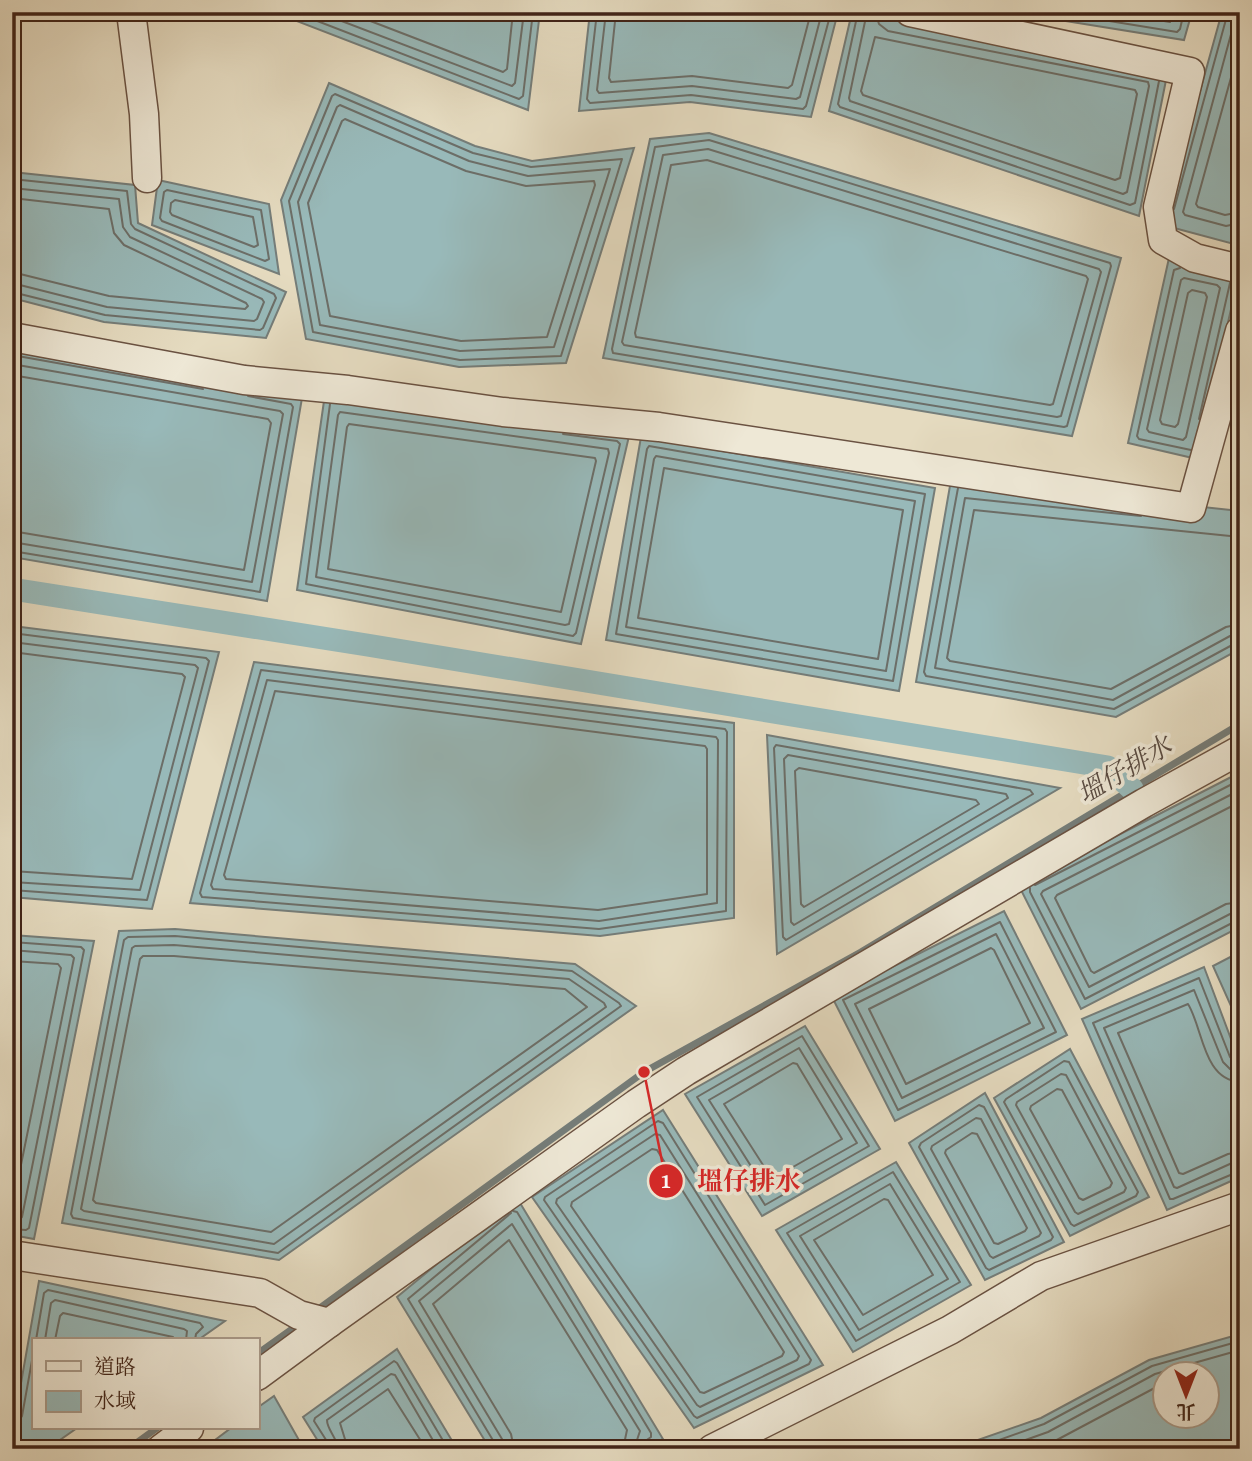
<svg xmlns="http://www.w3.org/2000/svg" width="1252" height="1461" font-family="'Gentium Book Plus','Noto Serif TC',serif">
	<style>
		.water { fill: #98b9b9; stroke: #757d79; stroke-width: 2; fill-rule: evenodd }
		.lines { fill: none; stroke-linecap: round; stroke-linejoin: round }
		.shore { stroke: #6c6e68; stroke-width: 2 }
		.stream { stroke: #757d79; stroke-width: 7 }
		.canal { stroke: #98b9b9; stroke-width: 23 }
		.minor-casing { stroke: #6a5242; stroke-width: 31 }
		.minor { stroke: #eee8d6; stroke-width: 28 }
		.labels { text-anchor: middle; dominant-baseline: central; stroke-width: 7; stroke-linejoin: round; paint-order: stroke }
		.water-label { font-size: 26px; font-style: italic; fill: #574940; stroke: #eee8d6 }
		.leader { fill: none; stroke: #d62828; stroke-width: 2.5 }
		.callout-dot { fill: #d62828; stroke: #eee8d6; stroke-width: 2.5 }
		.mark-label { font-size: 21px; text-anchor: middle; font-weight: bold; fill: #fff }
		.callout-label { font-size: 26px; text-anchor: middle; font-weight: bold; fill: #d62828; stroke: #eee8d6; stroke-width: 7; stroke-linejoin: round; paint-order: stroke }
	</style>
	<rect width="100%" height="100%" fill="#e5dbc0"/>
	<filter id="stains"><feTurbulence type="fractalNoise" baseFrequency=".00286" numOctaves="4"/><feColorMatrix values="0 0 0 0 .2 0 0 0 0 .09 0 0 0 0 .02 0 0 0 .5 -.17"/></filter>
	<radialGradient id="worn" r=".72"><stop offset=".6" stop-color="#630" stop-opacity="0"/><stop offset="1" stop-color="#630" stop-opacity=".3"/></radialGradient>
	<g class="water">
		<polygon points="282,12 540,12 528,110 281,15"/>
		<polygon points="590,12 838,12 811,117 690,102 579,111"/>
		<polygon points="852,12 875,12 1168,70 1139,216 829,111"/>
		<polygon points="1010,12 1192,12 1184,40"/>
		<polygon points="1222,12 1240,12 1240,237 1230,243 1163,225"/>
		<polygon points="329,83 475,146 532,161 634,148 566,363 459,367 306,339 281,200"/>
		<polygon points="709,133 1121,258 1072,436 603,358 650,139"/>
		<polygon points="12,172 135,185 138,223 286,292 266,338 104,322 12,298"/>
		<polygon points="158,180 269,204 279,274 152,225"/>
		<polygon points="1169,258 1239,274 1197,459 1128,443"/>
		<polygon points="12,348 302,398 267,601 12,557"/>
		<polygon points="325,394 629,436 581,644 297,590"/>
		<polygon points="641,437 935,488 899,691 606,640"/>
		<polygon points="951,480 1240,511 1240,649 1116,717 916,682"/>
		<polygon points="13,626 219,652 152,909 12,897"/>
		<polygon points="254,662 734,723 734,918 600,936 190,903"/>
		<polygon points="767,735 1060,788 777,954"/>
		<polygon points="1239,773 1240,927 1081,1009 1019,886"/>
		<polygon points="1004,911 1067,1035 895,1121 832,997"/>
		<polygon points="175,929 575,964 636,1006 279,1260 62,1223 119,931"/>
		<polygon points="12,935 94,941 34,1239 12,1235"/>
		<polygon points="1240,952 1240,1026 1213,966"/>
		<polygon points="1204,967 1240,1063 1240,1177 1167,1210 1082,1019"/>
		<polygon points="805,1026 880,1149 762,1216 685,1094"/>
		<polygon points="1070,1049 1149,1197 1070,1236 994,1098"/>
		<polygon points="985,1093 1064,1242 985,1280 909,1143"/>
		<polygon points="663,1110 823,1365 694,1428 532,1197"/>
		<polygon points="896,1162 971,1285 853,1352 776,1230"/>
		<polygon points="517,1198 663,1439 644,1449 490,1449 397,1297"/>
		<polygon points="39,1281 225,1321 198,1340 33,1340 33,1428 77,1428 47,1449 12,1449 12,1434"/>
		<path d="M1240 1334V1449H952L1041 1418 1149 1360ZM1164 1374H1206V1416H1164Z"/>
		<polygon points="397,1349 457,1449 323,1449 303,1417"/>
		<polygon points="274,1396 304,1449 203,1449 231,1428 257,1428 257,1408"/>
	</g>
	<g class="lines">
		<g class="shore">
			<polyline points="294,12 519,99 523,96 533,12"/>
			<polyline points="318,12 512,86 515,83 524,12"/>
			<polyline points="347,12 503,72 507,69 513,12"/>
			<polyline points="597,12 587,99 590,103 691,95 803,109 806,106 831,12"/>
			<polyline points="606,12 597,90 599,93 692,86 796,99 800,97 822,12"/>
			<polyline points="616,12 609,78 611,82 692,76 788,88 792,85 811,12"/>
			<polyline points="858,12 838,104 840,107 1130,205 1135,203 1159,81"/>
			<polyline points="867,12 849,98 850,101 1123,194 1127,192 1149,86 1148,82 888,31 879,24 875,12"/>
			<polyline points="1054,12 1177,32 1180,29 1184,12"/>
			<polyline points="1110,12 1170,22 1175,12"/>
			<polyline points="1237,12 1183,212 1185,215 1226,226 1240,223"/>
			<polygon points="875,37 1135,90 1137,94 1120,178 1115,180 863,95 861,91"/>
			<polyline points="1240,45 1196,204 1198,207 1225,215 1240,212"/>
			<polygon points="335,94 473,153 531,167 622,159 561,356 460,360 313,332 289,201 332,96"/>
			<polygon points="340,105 469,161 528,176 610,169 554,347 460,351 320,325 298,202 337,107"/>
			<polygon points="345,119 466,171 526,186 594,181 595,185 547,337 461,341 330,316 308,203 342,121"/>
			<polygon points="709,140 1110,263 1111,266 1067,426 1064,427 613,353 612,349 655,147"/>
			<polygon points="708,149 1099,269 1101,272 1061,416 1057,417 624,345 622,342 663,155"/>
			<polygon points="707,160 1086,276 1088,279 1053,404 1050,405 636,337 635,333 671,165"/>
			<polyline points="12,179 127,191 131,224 135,229 274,294 276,298 263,328 260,330 105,315 12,292"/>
			<polyline points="12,188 119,199 123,227 130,237 262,299 264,302 257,319 254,321 107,307 12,283"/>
			<polygon points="167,190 261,210 269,259 265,261 162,221 160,218 164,192"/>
			<polyline points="12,198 109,209 114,233 124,245 246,303 248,306 245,309 109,296 12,272"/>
			<polygon points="175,200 253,217 258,245 254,247 172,215 170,212 171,203"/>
			<polyline points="1174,209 1228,12"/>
			<polyline points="1180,268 1174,270 1137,436 1139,439 1191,450"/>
			<polygon points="1184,278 1217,285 1220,288 1186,437 1183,440 1149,432 1147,429 1181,280"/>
			<polygon points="1192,290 1205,293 1207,297 1178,424 1175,427 1162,424 1160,420 1188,293"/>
			<polyline points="12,355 203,389"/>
			<polyline points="12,364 280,411 283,414 252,582 12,542"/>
			<polyline points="12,375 268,419 271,423 244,570 12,531"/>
			<polyline points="330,404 306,584 573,636 576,633 620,444 617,441 563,434"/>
			<polygon points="340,412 608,449 609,453 569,624 565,625 316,577 338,415"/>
			<polyline points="1199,419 1230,283"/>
			<polygon points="349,424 595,458 596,461 561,612 328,569 347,427"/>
			<polygon points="649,446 925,494 893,681 616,634 647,449"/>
			<polygon points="656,456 915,501 886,671 626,627 654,459"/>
			<polygon points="664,468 903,510 878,659 638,618"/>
			<polyline points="958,488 924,672 926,676 1114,709 1234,644 1240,643"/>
			<polyline points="1141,516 965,498 935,668 1113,700 1230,636 1240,634"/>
			<polyline points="1240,537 974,510 947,658 950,661 1111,689 1226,627 1240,624"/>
			<polyline points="12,551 260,592 293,407 291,404 248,396"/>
			<polyline points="12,633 206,658 209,661 147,900 12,890"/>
			<polyline points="12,642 195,665 198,668 140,890 12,882"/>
			<polyline points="12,652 182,674 185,677 132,879 12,871"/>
			<polygon points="261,670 725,729 727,732 726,911 599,929 202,897 200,893"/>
			<polygon points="267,680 716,737 718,740 717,903 599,921 213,889 211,885"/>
			<polygon points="275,691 705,746 707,749 707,894 598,910 226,879 224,875"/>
			<polygon points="776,745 1030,790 1033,794 786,940 783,937 774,748"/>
			<polygon points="788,755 1006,794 1008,798 794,925 791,922 784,759"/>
			<polygon points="799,768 976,800 979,804 804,907 801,904 795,771"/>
			<polyline points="1240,790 1043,891 1041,894 1089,987 1230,914 1240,912"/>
			<polyline points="1240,802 1057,895 1055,898 1091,971 1094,973 1226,904 1240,902"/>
			<polyline points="1035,885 1240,780"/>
			<polyline points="1030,888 1030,892 1085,999 1234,922 1240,921"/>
			<polygon points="1000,922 1056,1032 898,1110 843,1000"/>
			<polygon points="996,934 1044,1028 902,1098 855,1004"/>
			<polygon points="175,936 572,971 619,1003 621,1006 278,1253 73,1218 71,1214 124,940 128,937"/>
			<polyline points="12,942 81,947 84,950 29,1228 26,1230 12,1229"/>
			<polygon points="174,945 569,979 604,1003 606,1007 274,1244 84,1211 81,1209 132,948 135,946"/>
			<polygon points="991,948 994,950 1030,1023 906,1084 869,1009"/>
			<polyline points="12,950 71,955 74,958 22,1217 19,1220 12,1220"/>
			<polygon points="174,956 565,989 587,1007 271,1232 96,1203 93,1200 140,959 143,956"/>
			<polyline points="12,961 58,964 61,968 12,1209"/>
			<polygon points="802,1036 869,1146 765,1205 697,1097"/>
			<polygon points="799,1048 857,1143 768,1193 709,1100"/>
			<polygon points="1064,1061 1069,1062 1138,1192 1136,1196 1074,1226 1071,1224 1004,1102 1006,1099"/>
			<polyline points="1240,1062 1234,1062 1230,1057 1199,978 1093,1023 1170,1199 1173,1199 1240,1171"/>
			<polygon points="793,1063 797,1064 842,1139 772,1179 724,1104"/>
			<polyline points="1240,1071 1230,1069 1223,1062 1194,990 1104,1028 1174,1187 1177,1188 1232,1163 1240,1162"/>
			<polygon points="1061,1074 1066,1075 1126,1188 1124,1192 1078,1214 1075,1212 1016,1105 1017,1102"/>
			<path d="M1240 1082C1203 1080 1203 1028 1188 1004L1118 1033 1179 1173 1183 1174 1228 1154 1240 1152"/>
			<polygon points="1057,1089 1062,1090 1112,1183 1110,1187 1083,1200 1079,1198 1030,1109 1031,1106"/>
			<polygon points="979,1105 984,1107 1053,1237 1051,1240 989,1270 986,1268 919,1147 921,1143"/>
			<polygon points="976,1118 981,1119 1041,1233 1039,1236 993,1258 990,1256 931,1149 932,1146"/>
			<polygon points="658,1121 663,1123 811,1360 809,1364 697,1418 694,1416 544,1200 545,1197"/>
			<polygon points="972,1133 977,1134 1027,1228 1025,1231 998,1244 994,1243 945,1153 946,1150"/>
			<polygon points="655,1134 660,1135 799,1356 797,1360 700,1407 697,1405 556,1203 557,1199"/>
			<polygon points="652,1149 657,1150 784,1352 782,1356 704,1393 700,1392 571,1206 572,1202"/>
			<polygon points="893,1172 960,1282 856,1341 787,1233"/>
			<polygon points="890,1184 948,1279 859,1330 800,1236"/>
			<polygon points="884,1199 888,1200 933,1275 863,1315 814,1240"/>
			<polyline points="513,1211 517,1212 651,1433 651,1437 644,1442 643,1449"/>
			<polyline points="36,1340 44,1293 48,1290 200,1323 203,1327 196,1334 195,1340"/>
			<polyline points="45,1340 51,1303 55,1300 184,1329 187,1331 186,1340"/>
			<polyline points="55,1340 60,1316 63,1313 173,1337 175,1340"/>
			<polyline points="12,1422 19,1421 22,1416 33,1355"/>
			<polyline points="329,1449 328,1443 314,1421 315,1418 394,1361 397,1363 448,1449"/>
			<path d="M338 1449C337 1437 327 1430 327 1420L391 1374 395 1375 438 1449"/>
			<polyline points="348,1449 340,1423 388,1389 426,1449"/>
			<polyline points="495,1449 494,1442 408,1299 511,1213"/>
			<polyline points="504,1449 502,1439 419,1301 512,1224 640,1431 634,1449"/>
			<polyline points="514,1449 511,1434 433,1304 509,1240 627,1430 623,1449"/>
			<polyline points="974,1449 1044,1424 1152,1366 1240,1341"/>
			<polyline points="1000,1449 1048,1432 1155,1374 1240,1350"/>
			<polyline points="1033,1449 1053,1442 1164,1383"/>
		</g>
		<g class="stream">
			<polyline points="317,1310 644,1072 861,952 1240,724"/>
			<polyline points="257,1354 299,1324"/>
			<polyline points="128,1449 157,1428"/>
		</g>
		<polyline class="canal" points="12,589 367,645 1108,767 1132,789"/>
		<g class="minor-casing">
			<g id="minor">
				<polyline points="131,12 144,114 147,178"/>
				<polyline points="910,12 1190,72 1158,207 1163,240 1195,258 1240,269"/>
				<polyline points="12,337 244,380 348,390 503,412 659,427 1191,508 1240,331"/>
				<polyline points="12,1255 260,1293 299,1315 329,1323"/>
				<polyline points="257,1376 329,1323 636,1104 686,1071 1144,803 1240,750"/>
				<polyline points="161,1449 189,1428"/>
				<polyline points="712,1449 950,1330 1041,1276 1240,1206"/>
			</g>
		</g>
		<use href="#minor" class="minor"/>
	</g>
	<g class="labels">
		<g class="water-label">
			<text transform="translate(1124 769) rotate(-31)">塭仔排水</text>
		</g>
	</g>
	<path class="leader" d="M644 1072L666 1181"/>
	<g class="callout-dot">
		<circle cx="644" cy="1072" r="7"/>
		<circle cx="666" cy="1181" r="18"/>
	</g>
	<g class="mark-label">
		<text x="666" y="1188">1</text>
	</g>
	<g class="callout-label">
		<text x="749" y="1190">塭仔排水</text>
	</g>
	<rect width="1252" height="1461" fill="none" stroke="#e5dbc0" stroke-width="42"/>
	<rect x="14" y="14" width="1224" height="1433" fill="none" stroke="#412418" stroke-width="3.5"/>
	<rect x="21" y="21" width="1210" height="1419" fill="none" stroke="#412418" stroke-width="2"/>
	<rect x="32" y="1338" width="228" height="91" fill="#eee8d6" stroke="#a99a8a" stroke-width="2"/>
	<rect x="46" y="1361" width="35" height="10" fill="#eee8d6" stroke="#a99a8a" stroke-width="2"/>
	<text x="94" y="1374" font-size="21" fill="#412418">道路</text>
	<rect x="46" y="1391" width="35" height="21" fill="#98b9b9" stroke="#a99a8a" stroke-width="2"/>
	<text x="94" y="1408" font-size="21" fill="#412418">水域</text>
	<g transform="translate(1186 1395) rotate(180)"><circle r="33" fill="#eee8d6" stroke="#a99a8a" stroke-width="2"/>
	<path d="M0-5L12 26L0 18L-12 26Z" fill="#8f2418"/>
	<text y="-10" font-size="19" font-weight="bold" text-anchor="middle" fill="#412418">北</text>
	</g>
	<rect width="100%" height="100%" filter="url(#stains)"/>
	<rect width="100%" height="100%" fill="url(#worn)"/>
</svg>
